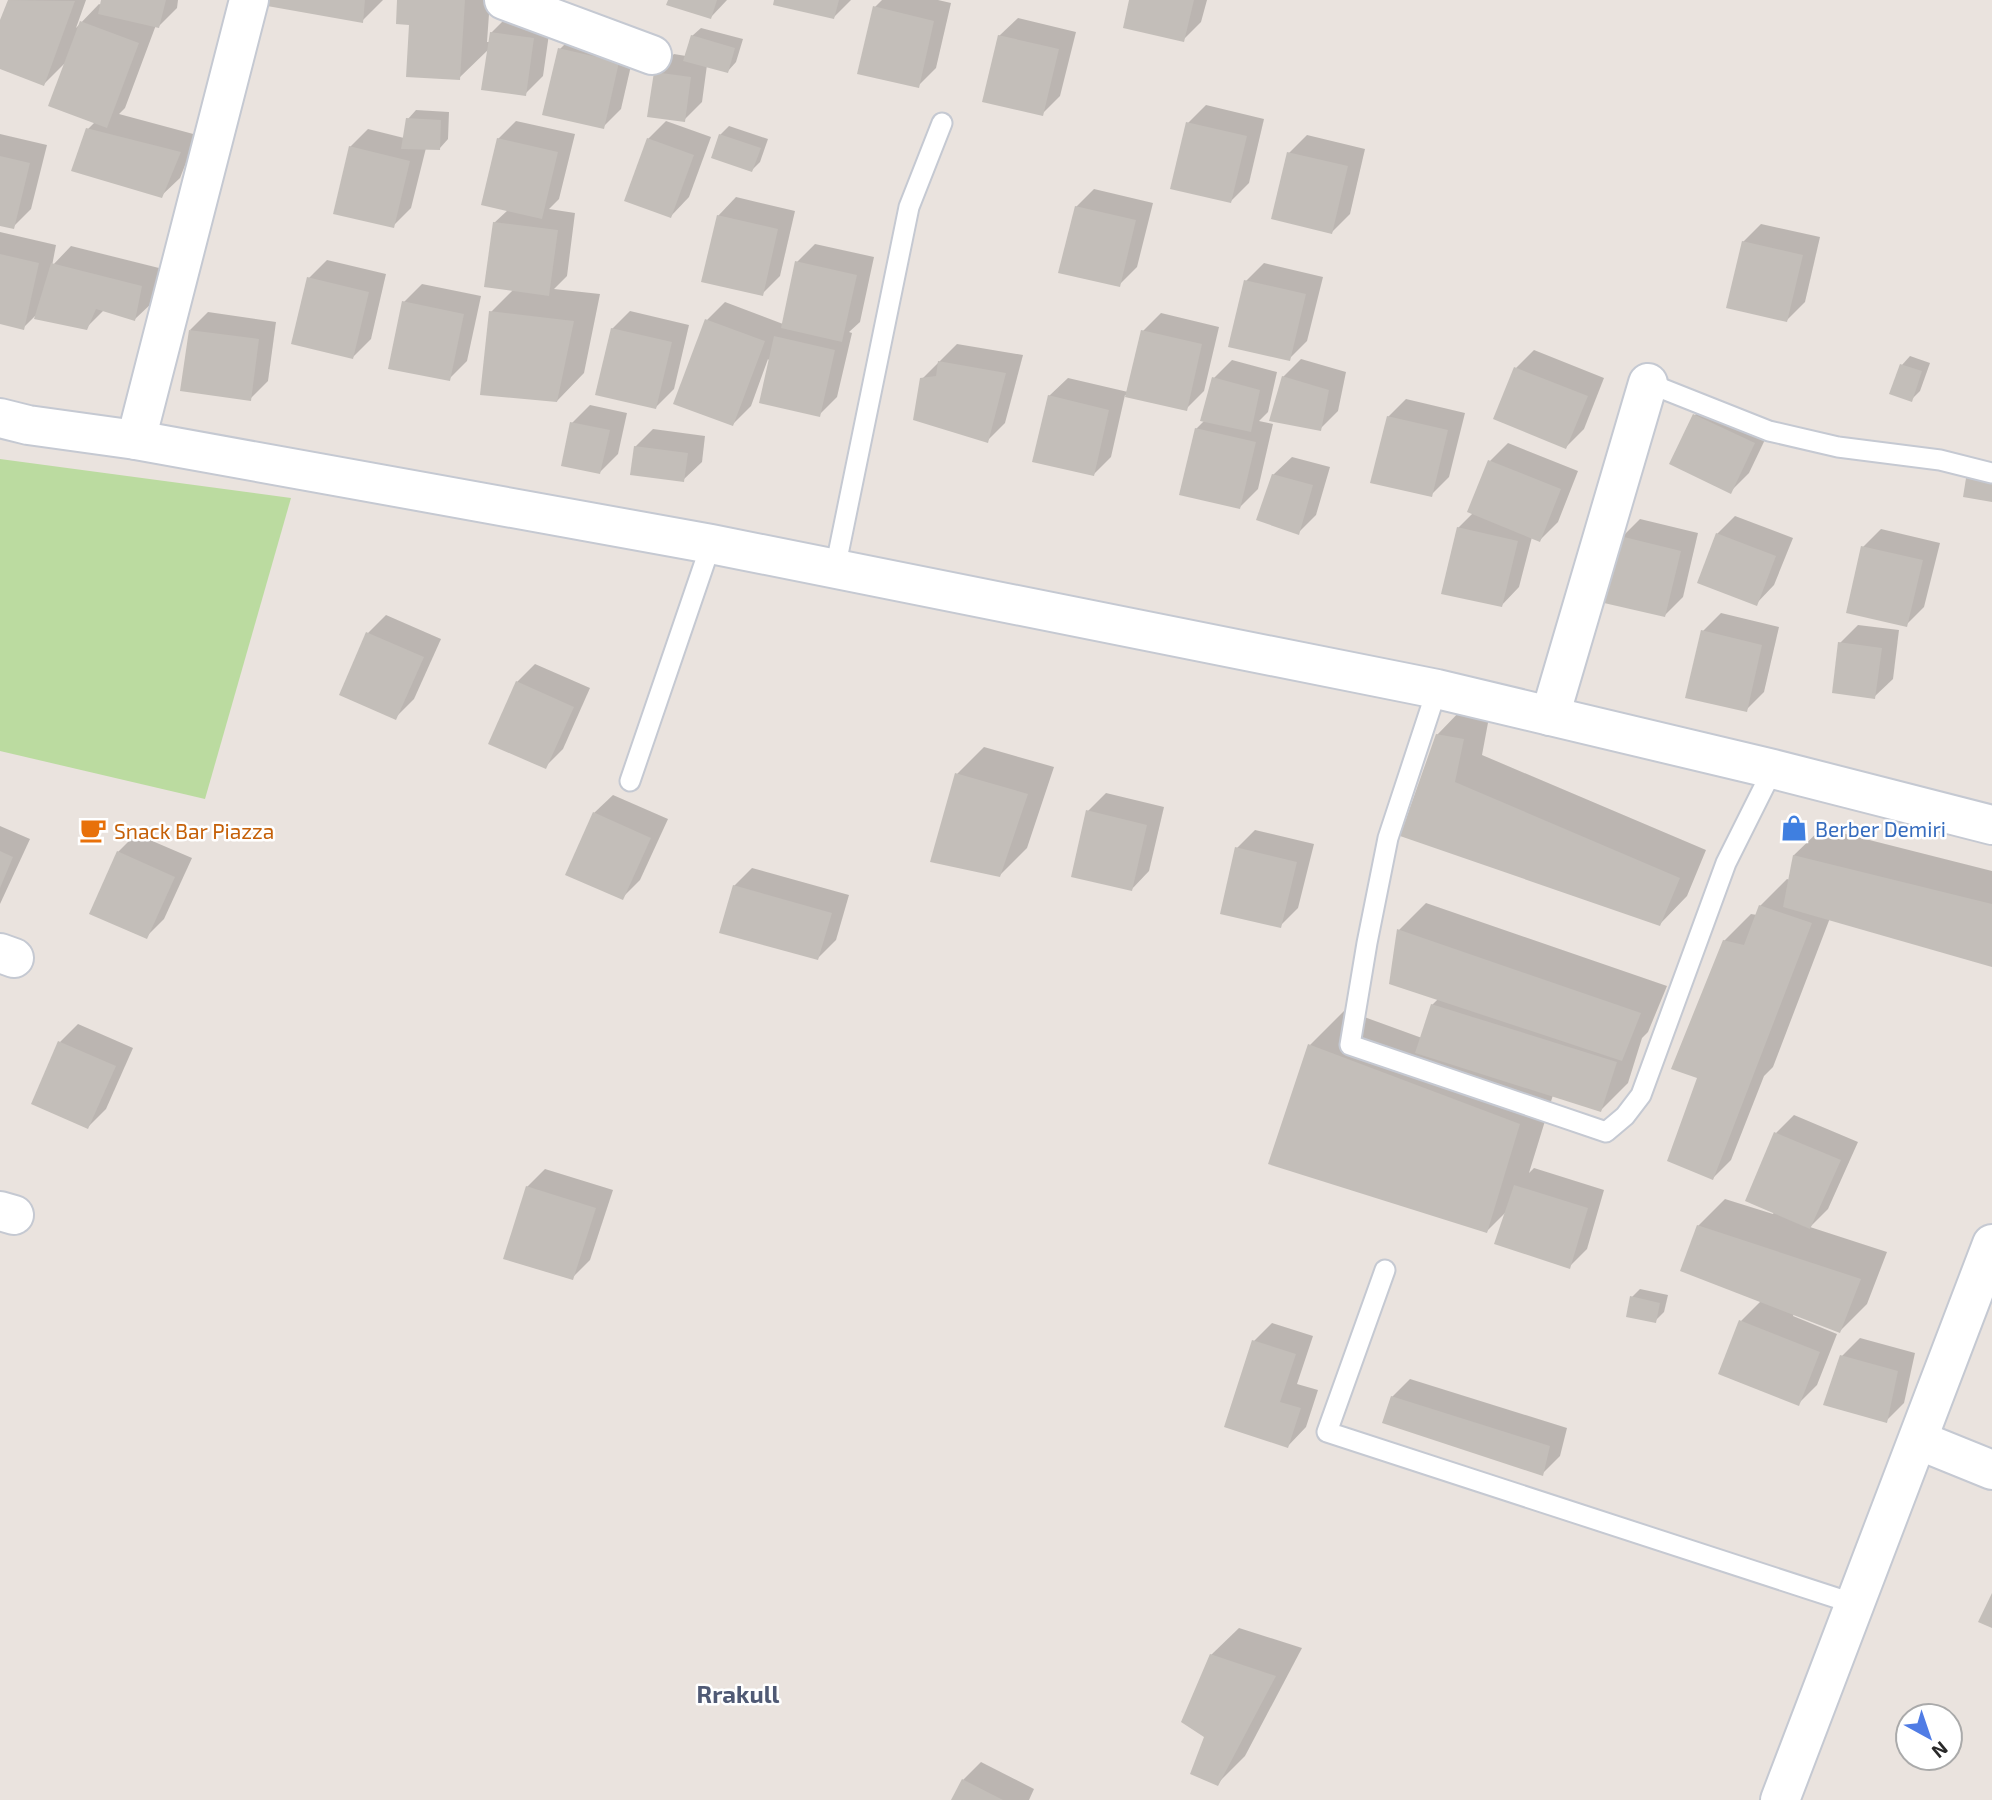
<svg xmlns="http://www.w3.org/2000/svg" width="1992" height="1800" font-family="'Exo 2',sans-serif">
	<style>
		.green { fill: #bbdba0 }
		.shadow { fill: #0003 }
		.building { fill: #c3beb9 }
		.lines { fill: none; stroke-linecap: round; stroke-linejoin: round }
		.service-casing { stroke: #c5c9d2; stroke-width: 23 }
		.minor-casing { stroke: #c5c9d2; stroke-width: 42 }
		.tertiary-casing { stroke: #c5c9d2; stroke-width: 42 }
		.service { stroke: #fff; stroke-width: 19 }
		.minor { stroke: #fff; stroke-width: 38 }
		.tertiary { stroke: #fff; stroke-width: 38 }
		.labels { text-anchor: middle; dominant-baseline: central; stroke-width: 5; stroke-linejoin: round; paint-order: stroke }
		.shop-label { font-size: 21px; fill: #366cbe; stroke: #fff; text-anchor: start }
		.food-label { font-size: 21px; fill: #c56008; stroke: #fff; text-anchor: start }
		.quarter-label { font-size: 24px; font-weight: bold; fill: #505a75; stroke: #fff }
	</style>
	<rect width="100%" height="100%" fill="#eae3de"/>
	<polygon class="green" points="0,459 291,498 205,799 0,751"/>
	<g class="shadow">
		<polygon points="9,0 86,0 76,28 99,4 101,5 103,0 178,0 177,8 159,26 156,25 125,108 119,114 197,135 180,178 161,196 88,129 95,122 67,61 44,84 0,67 0,25"/>
		<polygon points="259,0 383,0 362,21"/>
		<polygon points="399,0 490,0 487,42 490,42 491,33 509,15 551,20 543,76 525,94 489,49 459,78 411,23"/>
		<polygon points="670,0 727,0 711,17"/>
		<polygon points="776,0 851,0 834,17"/>
		<polygon points="882,0 938,0 951,3 936,68 918,86 875,7"/>
		<polygon points="1131,0 1207,0 1201,22 1183,40"/>
		<polygon points="1018,18 1076,32 1060,96 1042,114 999,36"/>
		<polygon points="701,28 743,39 736,62 728,71 707,65 702,102 684,120 655,73 674,54 686,56 692,36"/>
		<polygon points="578,31 636,44 621,109 603,127 560,49"/>
		<polygon points="1206,105 1264,119 1249,183 1231,201 1188,123"/>
		<polygon points="416,110 449,112 448,139 440,148 426,148 411,208 393,226 350,147 368,129 404,138 408,119"/>
		<polygon points="516,121 575,134 559,199 549,209 575,213 567,276 554,289 600,294 584,373 557,401 491,312 513,290 494,223 508,210 498,139"/>
		<polygon points="666,121 711,137 689,197 671,216 648,139"/>
		<polygon points="729,126 768,139 760,162 752,170 720,135"/>
		<polygon points="0,134 47,145 31,209 13,227 0,224"/>
		<polygon points="1307,135 1365,149 1350,214 1332,232 1289,153"/>
		<polygon points="1094,189 1153,203 1137,267 1119,285 1076,207"/>
		<polygon points="736,197 795,211 780,276 762,294 718,216"/>
		<polygon points="1761,224 1820,237 1805,302 1787,320 1743,242"/>
		<polygon points="0,232 56,245 52,266 71,246 159,268 153,302 135,319 104,310 86,328 38,313 23,328 0,322"/>
		<polygon points="815,244 874,257 860,322 849,332 852,333 837,397 819,415 768,359 751,406 733,424 707,320 725,302 783,324 797,262"/>
		<polygon points="327,260 386,274 371,339 353,357 309,278"/>
		<polygon points="1264,263 1323,277 1307,341 1289,359 1246,281"/>
		<polygon points="422,284 481,296 467,361 449,379 404,302"/>
		<polygon points="630,311 689,325 674,389 656,407 612,329"/>
		<polygon points="208,312 276,322 268,381 250,399 190,330"/>
		<polygon points="1161,313 1219,327 1204,391 1186,409 1125,395 1111,457 1093,475 1049,396 1068,378 1128,392 1143,331"/>
		<polygon points="957,344 1023,355 1005,423 987,441 922,379"/>
		<polygon points="1534,350 1604,378 1584,429 1566,447 1495,418 1516,368"/>
		<polygon points="1910,356 1930,363 1920,391 1911,400 1902,365"/>
		<polygon points="1301,359 1346,372 1338,411 1320,429 1283,377"/>
		<polygon points="1232,360 1277,372 1268,412 1259,421 1273,424 1258,489 1240,507 1196,429 1205,420 1214,378"/>
		<polygon points="1713,397 1772,425 1749,473 1731,491 1672,463 1695,415"/>
		<polygon points="1406,399 1465,413 1449,477 1431,495 1388,417"/>
		<polygon points="590,405 627,413 618,454 600,472 572,423"/>
		<polygon points="653,429 705,436 702,462 683,480 635,447"/>
		<polygon points="1508,443 1578,471 1558,522 1540,540 1532,537 1519,587 1501,606 1458,528 1473,513 1490,461"/>
		<polygon points="1292,457 1330,467 1316,515 1298,533 1273,475"/>
		<polygon points="1735,516 1793,538 1774,585 1756,604 1717,534"/>
		<polygon points="1640,519 1698,533 1683,597 1665,615 1622,537"/>
		<polygon points="1881,529 1940,543 1924,607 1906,625 1863,547"/>
		<polygon points="1721,613 1779,627 1764,692 1746,710 1703,631"/>
		<polygon points="386,615 441,639 414,699 396,717 341,694 368,633"/>
		<polygon points="1858,625 1899,630 1893,679 1874,697 1840,643"/>
		<polygon points="535,664 590,688 563,749 545,767 517,682"/>
		<polygon points="1464,707 1490,712 1482,755 1706,850 1687,896 1660,924 1402,835 1437,735"/>
		<polygon points="984,747 1054,767 1027,848 1000,875 957,774"/>
		<polygon points="1106,793 1164,807 1149,871 1131,890 1088,811"/>
		<polygon points="613,795 668,819 640,880 622,898 594,813"/>
		<polygon points="0,826 30,839 0,904"/>
		<polygon points="1822,828 1992,871 1992,966 1830,918 1773,1067 1764,1076 1731,1160 1713,1178 1700,1077 1724,941 1751,914 1757,915 1760,906 1787,879 1790,880 1794,855"/>
		<polygon points="1255,830 1314,844 1298,908 1280,926 1237,848"/>
		<polygon points="136,834 192,858 164,919 146,937 118,852"/>
		<polygon points="752,868 849,895 836,940 818,958 734,886"/>
		<polygon points="1426,903 1667,986 1648,1032 1642,1038 1628,1083 1601,1110 1553,1095 1529,1173 1534,1168 1604,1190 1587,1249 1569,1267 1508,1210 1487,1231 1310,1045 1345,1010 1422,1038 1432,1005 1439,998 1399,930"/>
		<polygon points="78,1024 133,1048 106,1109 88,1127 60,1042"/>
		<polygon points="1794,1115 1858,1142 1828,1209 1810,1227 1887,1252 1867,1304 1840,1331 1794,1313 1793,1316 1837,1334 1817,1385 1799,1403 1741,1321 1761,1301 1698,1226 1725,1199 1773,1214 1774,1212 1747,1200 1776,1133"/>
		<polygon points="545,1169 613,1190 590,1260 572,1278 527,1187"/>
		<polygon points="1640,1289 1668,1295 1664,1312 1655,1321 1632,1297"/>
		<polygon points="1272,1323 1313,1336 1297,1384 1318,1390 1306,1427 1288,1446 1254,1341"/>
		<polygon points="1860,1338 1915,1353 1904,1403 1886,1421 1842,1356"/>
		<polygon points="1410,1379 1567,1428 1560,1456 1542,1474 1392,1397"/>
		<polygon points="1239,1628 1302,1648 1245,1756 1218,1783 1206,1736 1211,1655"/>
		<polygon points="981,1762 1034,1789 1029,1800 953,1800 963,1780"/>
	</g>
	<g class="building">
		<polygon points="8,0 75,1 44,86 0,69 0,20"/>
		<polygon points="101,0 166,0 159,28 98,14"/>
		<polygon points="257,0 365,0 363,23 256,4"/>
		<polygon points="397,0 465,0 460,80 406,77 409,25 396,24"/>
		<polygon points="668,0 717,0 711,19 666,5"/>
		<polygon points="774,0 839,0 834,19 773,5"/>
		<polygon points="1129,0 1194,0 1184,42 1123,28"/>
		<polygon points="873,6 934,21 919,88 857,74"/>
		<polygon points="80,21 139,43 107,128 48,106"/>
		<polygon points="490,32 534,38 526,96 481,90"/>
		<polygon points="691,35 735,48 728,73 683,61"/>
		<polygon points="998,35 1059,49 1043,116 982,102"/>
		<polygon points="558,48 619,62 604,129 542,115"/>
		<polygon points="654,72 691,77 685,122 647,117"/>
		<polygon points="406,118 441,120 440,150 401,149"/>
		<polygon points="1186,122 1247,136 1231,203 1170,189"/>
		<polygon points="86,128 181,152 162,198 71,171"/>
		<polygon points="719,134 761,148 752,172 711,158"/>
		<polygon points="497,138 558,152 542,219 481,205"/>
		<polygon points="647,138 694,155 671,218 624,201"/>
		<polygon points="349,146 410,161 394,228 333,214"/>
		<polygon points="1287,152 1348,166 1332,234 1271,219"/>
		<polygon points="0,156 30,163 14,229 0,226"/>
		<polygon points="1075,206 1136,220 1120,287 1058,273"/>
		<polygon points="717,215 778,229 763,296 701,282"/>
		<polygon points="493,222 558,230 549,296 484,287"/>
		<polygon points="1742,241 1803,255 1787,322 1726,308"/>
		<polygon points="0,254 39,263 24,330 0,324"/>
		<polygon points="795,261 857,275 842,342 781,328"/>
		<polygon points="51,263 142,286 135,321 96,309 87,330 34,319"/>
		<polygon points="307,277 369,292 353,359 291,344"/>
		<polygon points="1244,280 1306,294 1290,361 1228,347"/>
		<polygon points="402,301 464,314 450,381 388,369"/>
		<polygon points="489,311 574,321 557,402 480,395"/>
		<polygon points="705,319 765,341 733,426 673,404"/>
		<polygon points="611,328 672,342 656,409 595,395"/>
		<polygon points="189,330 259,339 251,401 180,391"/>
		<polygon points="1141,330 1202,344 1187,411 1125,397"/>
		<polygon points="774,336 835,350 820,417 759,403"/>
		<polygon points="938,361 1006,373 988,443 913,420 920,378 936,376"/>
		<polygon points="1900,364 1922,371 1912,402 1889,394"/>
		<polygon points="1514,367 1588,396 1566,449 1493,419"/>
		<polygon points="1282,376 1329,390 1321,431 1269,421"/>
		<polygon points="1212,377 1260,390 1251,432 1200,421"/>
		<polygon points="1048,395 1109,410 1094,476 1032,462"/>
		<polygon points="1693,414 1755,443 1731,494 1669,464"/>
		<polygon points="1387,416 1448,430 1432,497 1370,483"/>
		<polygon points="570,422 610,430 600,474 561,466"/>
		<polygon points="1195,428 1256,442 1240,509 1179,495"/>
		<polygon points="634,446 688,453 684,482 630,475"/>
		<polygon points="1488,460 1561,489 1540,542 1467,512"/>
		<polygon points="1967,472 1992,476 1992,502 1963,497"/>
		<polygon points="1272,474 1313,485 1299,535 1256,520"/>
		<polygon points="1457,527 1518,541 1502,607 1441,594"/>
		<polygon points="1716,533 1776,556 1757,606 1697,583"/>
		<polygon points="1620,536 1681,551 1665,617 1604,603"/>
		<polygon points="1861,546 1923,560 1907,627 1846,613"/>
		<polygon points="1701,630 1762,645 1747,712 1685,698"/>
		<polygon points="366,632 424,657 396,720 339,695"/>
		<polygon points="1838,642 1882,648 1875,699 1832,693"/>
		<polygon points="516,681 574,707 546,769 488,744"/>
		<polygon points="1436,734 1464,739 1455,782 1680,878 1660,926 1400,836"/>
		<polygon points="955,773 1028,794 1000,877 930,862"/>
		<polygon points="1086,810 1147,825 1132,891 1071,877"/>
		<polygon points="593,812 651,838 623,900 565,875"/>
		<polygon points="1235,847 1297,862 1281,928 1220,914"/>
		<polygon points="0,851 13,857 0,888"/>
		<polygon points="117,851 175,877 147,939 89,914"/>
		<polygon points="1793,855 1992,904 1992,967 1783,907"/>
		<polygon points="733,885 832,913 818,960 719,933"/>
		<polygon points="1759,905 1812,923 1713,1180 1667,1161 1697,1078 1671,1069 1723,940 1744,945"/>
		<polygon points="1397,929 1641,1013 1622,1061 1389,984"/>
		<polygon points="1431,1004 1617,1062 1601,1112 1415,1053"/>
		<polygon points="58,1041 116,1066 88,1129 31,1104"/>
		<polygon points="1308,1044 1520,1124 1487,1233 1268,1164"/>
		<polygon points="1774,1132 1841,1160 1810,1229 1745,1201"/>
		<polygon points="1514,1185 1588,1208 1570,1269 1494,1244"/>
		<polygon points="526,1186 596,1208 573,1280 503,1259"/>
		<polygon points="1697,1225 1861,1279 1840,1333 1680,1271"/>
		<polygon points="1630,1296 1660,1303 1656,1323 1626,1317"/>
		<polygon points="1739,1320 1820,1352 1799,1406 1718,1374"/>
		<polygon points="1252,1340 1296,1354 1280,1402 1301,1408 1288,1448 1224,1427"/>
		<polygon points="1840,1355 1898,1371 1887,1423 1823,1405"/>
		<polygon points="1391,1396 1550,1446 1543,1476 1382,1423"/>
		<polygon points="1992,1593 1992,1628 1978,1622"/>
		<polygon points="1210,1654 1276,1676 1218,1786 1190,1774 1204,1737 1181,1722"/>
		<polygon points="962,1779 1003,1800 951,1800"/>
	</g>
	<g class="lines">
		<g class="service-casing">
			<g id="service">
				<polyline points="1648,383 1769,431 1838,447 1940,460 1992,473"/>
				<polyline points="835,569 909,207 942,123"/>
				<polyline points="1437,689 1388,838 1367,943 1350,1045 1606,1132 1625,1116 1641,1095 1726,863 1773,769"/>
				<polyline points="630,781 711,544"/>
				<polyline points="1385,1270 1327,1432 1855,1604"/>
			</g>
		</g>
		<g class="minor-casing">
			<g id="minor">
				<polyline points="504,0 652,55"/>
				<polyline points="136,440 249,0"/>
				<polyline points="1550,716 1648,383"/>
				<polyline points="0,953 14,958"/>
				<polyline points="0,1211 14,1215"/>
				<polyline points="1918,1440 1992,1470"/>
			</g>
		</g>
		<g class="tertiary-casing">
			<g id="tertiary">
				<polyline points="0,418 28,425 136,440 711,544 1437,689 1773,769 1992,825"/>
				<polyline points="1780,1800 1992,1244"/>
			</g>
		</g>
		<use href="#service" class="service"/>
		<use href="#minor" class="minor"/>
		<use href="#tertiary" class="tertiary"/>
	</g>
	<defs>
		<g id="shop-bare" transform="scale(2.1)"><path d="M-5-2.5h2.3a2.7 3.5 0 0 1 5.4 0H5L5.5 6h-11ZM-1.5-2.5h3a1.5 2.3 0 0 0-3 0Z" fill="#3f7fe0" stroke="#fff" stroke-width="2.5" paint-order="stroke"/></g>
		<g id="cafe-bare" transform="scale(2.1)"><path d="M-5.5-4.5H6V0H3Q3 3.5 0 3.5H-2.5Q-5.5 3.5-5.5 0ZM3-3.2v2h1.7v-2ZM-6 4.5H4V6H-6Z" fill="#e8710a" stroke="#fff" stroke-width="2.5" paint-order="stroke"/></g>
	</defs>
	<g fill-rule="evenodd">
		<use href="#shop-bare" x="1794" y="828"/>
		<use href="#cafe-bare" x="93" y="830"/>
	</g>
	<g class="labels">
		<g class="shop-label">
			<text x="1815" y="828">Berber Demiri</text>
		</g>
		<g class="food-label">
			<text x="114" y="830">Snack Bar Piazza</text>
		</g>
		<g class="quarter-label">
			<text x="738" y="1693">Rrakull</text>
		</g>
	</g>
	<g transform="translate(1929 1737) rotate(140)"><circle r="33" fill="#ffffff" stroke="#aaaaaa" stroke-width="2"/>
	<path d="M0-5L12 26L0 18L-12 26Z" fill="#507ce5"/>
	<text y="-10" font-size="19" font-weight="bold" text-anchor="middle" fill="#2a2a2a">N</text>
	</g>
</svg>
